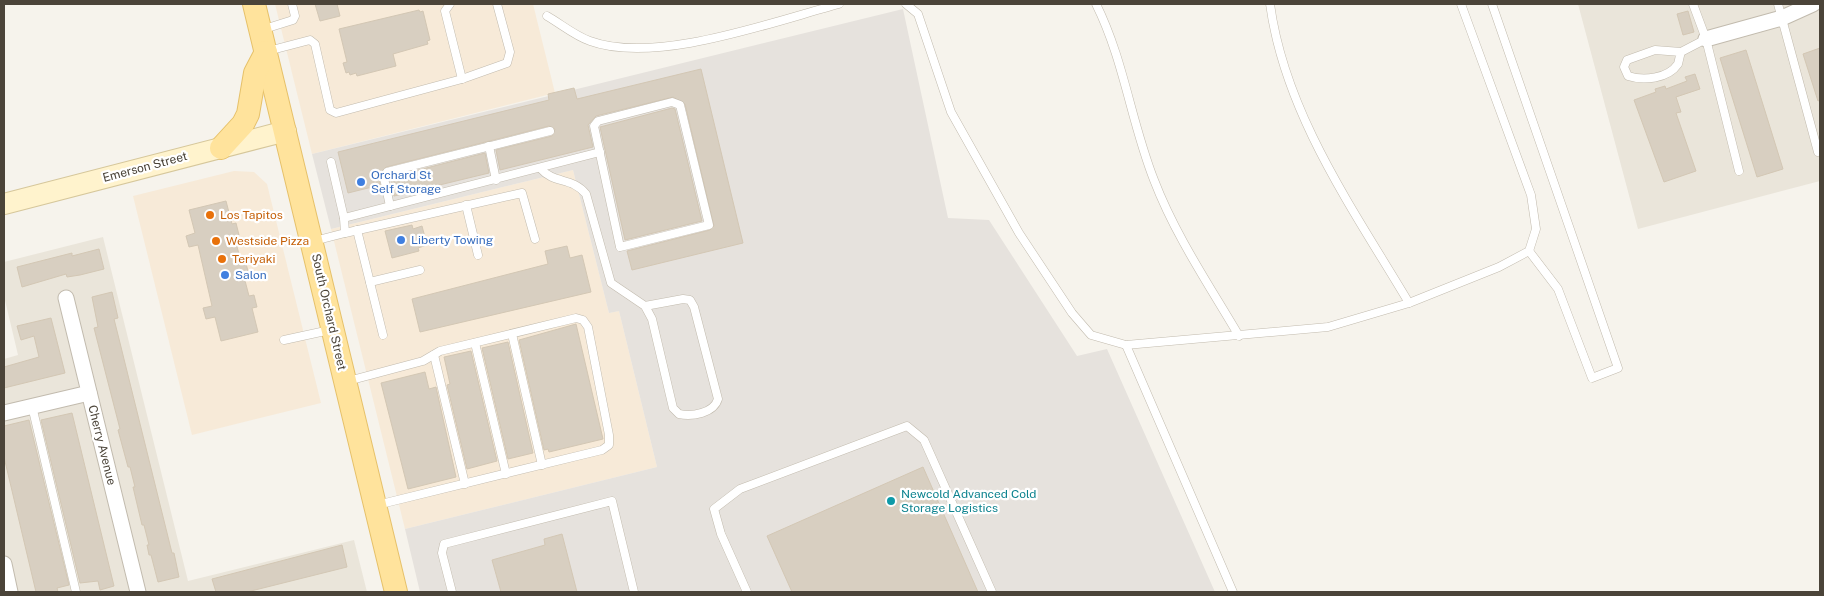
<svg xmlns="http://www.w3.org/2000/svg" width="1824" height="596" font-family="'Public Sans',sans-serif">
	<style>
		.residential { fill: #eae5da }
		.commercial { fill: #f7ead8 }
		.industrial { fill: #e6e2dd }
		.building { fill: #d8cfc1; stroke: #d3c7b4 }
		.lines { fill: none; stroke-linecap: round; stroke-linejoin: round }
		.service-casing { stroke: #c2bbae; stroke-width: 9 }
		.minor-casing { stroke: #c2bbae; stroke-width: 17 }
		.secondary-casing { stroke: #d6c79b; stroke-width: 22 }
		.primary-casing { stroke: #e6c16a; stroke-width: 24 }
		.service { stroke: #fff; stroke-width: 8 }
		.minor { stroke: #fff; stroke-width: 15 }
		.secondary { stroke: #fff3cd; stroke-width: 20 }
		.primary { stroke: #ffe39c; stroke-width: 22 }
		.shop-dot { fill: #3f7fe0; stroke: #fff; stroke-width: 2 }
		.food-dot { fill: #e8710a; stroke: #fff; stroke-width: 2 }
		.culture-dot { fill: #0f9aa8; stroke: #fff; stroke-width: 2 }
		.labels { text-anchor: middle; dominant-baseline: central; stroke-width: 4.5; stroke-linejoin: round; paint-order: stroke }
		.street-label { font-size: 12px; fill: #4b4439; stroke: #fff }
		.shop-label { font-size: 12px; fill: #366cbe; stroke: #fff; text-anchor: start }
		.food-label { font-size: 12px; fill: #c56008; stroke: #fff; text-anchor: start }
		.culture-label { font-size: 12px; fill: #0d838f; stroke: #fff; text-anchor: start }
	</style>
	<rect width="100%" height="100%" fill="#f6f3ec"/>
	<g class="residential">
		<polygon points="1578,4 1820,4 1820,181 1638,229"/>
		<polygon points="103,237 188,581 354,540 367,592 4,592 4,359 18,355 4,296 4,262"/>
	</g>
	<g class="commercial">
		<polygon points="275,4 533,4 555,93 312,154"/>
		<polygon points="573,170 609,313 619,311 657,467 405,529 331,229"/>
		<polygon points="234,171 254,172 267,184 321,403 192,435 133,196"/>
	</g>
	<polygon class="industrial" points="903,9 948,218 989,220 1077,356 1107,349 1215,592 420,592 405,529 657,467 619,311 609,313 573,170 331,229 312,154"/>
	<g class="building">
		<polygon points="315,4 337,4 340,16 320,21"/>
		<polygon points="419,10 420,12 423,11 430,40 427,41 428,44 393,54 396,66 357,76 356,73 350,75 349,72 346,73 343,63 347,62 339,29"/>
		<polygon points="1688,11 1694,32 1683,35 1677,14"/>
		<polygon points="1820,48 1820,100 1818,101 1803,54"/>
		<polygon points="1746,50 1783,169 1757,177 1720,58"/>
		<polygon points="701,69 743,243 632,270 627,251 710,230 714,226 685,104 673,97 596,116 588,125 593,147 500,170 496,150 552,136 555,129 549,126 386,167 379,175 380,185 348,193 338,152 549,100 548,94 574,88 577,99"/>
		<polygon points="1695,74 1700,89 1676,97 1681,112 1676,113 1696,171 1664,182 1634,100 1656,92 1655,89 1665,86 1666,89 1687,81 1685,77"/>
		<polygon points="672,108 675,109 702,221 625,240 600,127"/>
		<polygon points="485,153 489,173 394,196 391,177"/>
		<polygon points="226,201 232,224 236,223 239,235 234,236 241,261 245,260 248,271 243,273 249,296 254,295 257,307 252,308 258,332 221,341 215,317 206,319 203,308 212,306 198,245 189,247 186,236 195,233 189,210"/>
		<polygon points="412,225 413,229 422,226 427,245 418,248 419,251 392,258 385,231"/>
		<polygon points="567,246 570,258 582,255 591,292 420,332 412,299 548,264 545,251"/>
		<polygon points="99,249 104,269 80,275 67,277 66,274 22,287 17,267 72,253 72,256"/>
		<polygon points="112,292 118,318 114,319 121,347 172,553 174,553 179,577 158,582 151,555 149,555 147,545 149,545 144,525 142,525 133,487 135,487 130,467 128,467 118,430 120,429 94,328 98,327 92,297"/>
		<polygon points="51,318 65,373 4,388 4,367 39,357 34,336 21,340 17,326"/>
		<polygon points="576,324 603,439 549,452 548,449 544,450 519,340"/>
		<polygon points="508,342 533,453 508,459 482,348"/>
		<polygon points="471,351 497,461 467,469 447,385 450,384 444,357"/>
		<polygon points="425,372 429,389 436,387 456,477 408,489 381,383"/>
		<polygon points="72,413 114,586 100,590 98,581 80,583 41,420"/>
		<polygon points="29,420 69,585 57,588 58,592 36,592 4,457 4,426"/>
		<polygon points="923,467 978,592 792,592 767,536"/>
		<polygon points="562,534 577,592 501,592 492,560 545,545 544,539"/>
		<polygon points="342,545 347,567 247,592 216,592 212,579"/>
	</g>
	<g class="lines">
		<g class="service-casing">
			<g id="service">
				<polyline points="450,4 445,11 462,79"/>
				<polyline points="906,4 918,14 951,112 1019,233 1072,313 1091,335 1126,345 1328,327 1409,303 1499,267 1529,251 1536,229 1531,195 1461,4"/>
				<path d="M1096 4C1124 60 1131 122 1154 180 1175 235 1209 285 1239 336"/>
				<path d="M1270 4C1285 114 1353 209 1409 303"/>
				<polyline points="1492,4 1618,368 1592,378 1558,289 1529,251"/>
				<polyline points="1693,4 1706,39 1739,171"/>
				<polyline points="1778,4 1818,152"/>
				<path d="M547 16C561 24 575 36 590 41 655 65 772 22 839 4"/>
				<polyline points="261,30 293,20 295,16 292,4"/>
				<polyline points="268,51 310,40 315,44 330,110 336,113 462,79 507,63 510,52 497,4"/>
				<path d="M1681 52C1680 55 1679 60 1678 64 1668 79 1643 81 1628 76L1624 67 1627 60 1655 50 1681 52 1706 39"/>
				<polygon points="672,102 680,105 709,225 620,247 594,126 598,121"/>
				<polyline points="489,146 496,180"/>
				<path d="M541 169C554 184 572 177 586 194L611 283 645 306 652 319 673 408 679 414C692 417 714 413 718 399L694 307 690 300 683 299 645 306"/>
				<polyline points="466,205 478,255"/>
				<polyline points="390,206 384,178 387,172 550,131"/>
				<polyline points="344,218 600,152"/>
				<polyline points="357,230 383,335"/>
				<polyline points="345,233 522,193 535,239"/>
				<polyline points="314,241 345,233 344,218 331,162"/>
				<polyline points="370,282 420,270"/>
				<polyline points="512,334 542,465"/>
				<polyline points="284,340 330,330"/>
				<polyline points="475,343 506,474"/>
				<polyline points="1126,345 1233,592"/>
				<polyline points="434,355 465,484"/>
				<polyline points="348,381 423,361 440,351 576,318 583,320 588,327 609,435 609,445 602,450 377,505"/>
				<polyline points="32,406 76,592"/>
				<polyline points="452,592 442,553 444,544 612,501 634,592"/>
				<polyline points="747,592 721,534 714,509 740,489 907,426 924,440 992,592"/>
			</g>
		</g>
		<g class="minor-casing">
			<g id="minor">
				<polyline points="1706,39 1782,18 1813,4"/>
				<polyline points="66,298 138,592"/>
				<polyline points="4,413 89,393"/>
				<polyline points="4,564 10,592"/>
			</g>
		</g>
		<g class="secondary-casing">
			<polyline id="secondary" points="4,204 286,131"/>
		</g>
		<g class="primary-casing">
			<g id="primary">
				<polyline points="254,4 396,592"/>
				<polyline points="221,148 243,124 248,114 255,73 266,52"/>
			</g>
		</g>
		<use href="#service" class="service"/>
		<use href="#minor" class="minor"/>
		<use href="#secondary" class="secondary"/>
		<use href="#primary" class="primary"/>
	</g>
	<g class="shop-dot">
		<circle cx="361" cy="182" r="5"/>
		<circle cx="401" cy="240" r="5"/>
		<circle cx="225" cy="275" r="5"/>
	</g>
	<g class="food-dot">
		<circle cx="210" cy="215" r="5"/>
		<circle cx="216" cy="241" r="5"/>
		<circle cx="222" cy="259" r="5"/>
	</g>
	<circle class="culture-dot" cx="891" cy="501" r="5"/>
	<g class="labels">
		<g class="street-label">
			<text transform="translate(145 167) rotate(-15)">Emerson Street</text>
			<text transform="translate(329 312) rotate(77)">South Orchard Street</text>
			<text transform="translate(102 445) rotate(76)">Cherry Avenue</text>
		</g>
		<g class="shop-label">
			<text x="371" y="175">Orchard St<tspan x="371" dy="14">Self Storage</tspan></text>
			<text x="411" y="240">Liberty Towing</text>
			<text x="235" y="275">Salon</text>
		</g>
		<g class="food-label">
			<text x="220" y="215">Los Tapitos</text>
			<text x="226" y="241">Westside Pizza</text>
			<text x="232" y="259">Teriyaki</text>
		</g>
		<g class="culture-label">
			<text x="901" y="494">Newcold Advanced Cold<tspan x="901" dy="14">Storage Logistics</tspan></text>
		</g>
	</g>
	<rect width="1824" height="596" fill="none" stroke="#4b4439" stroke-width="10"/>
</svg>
